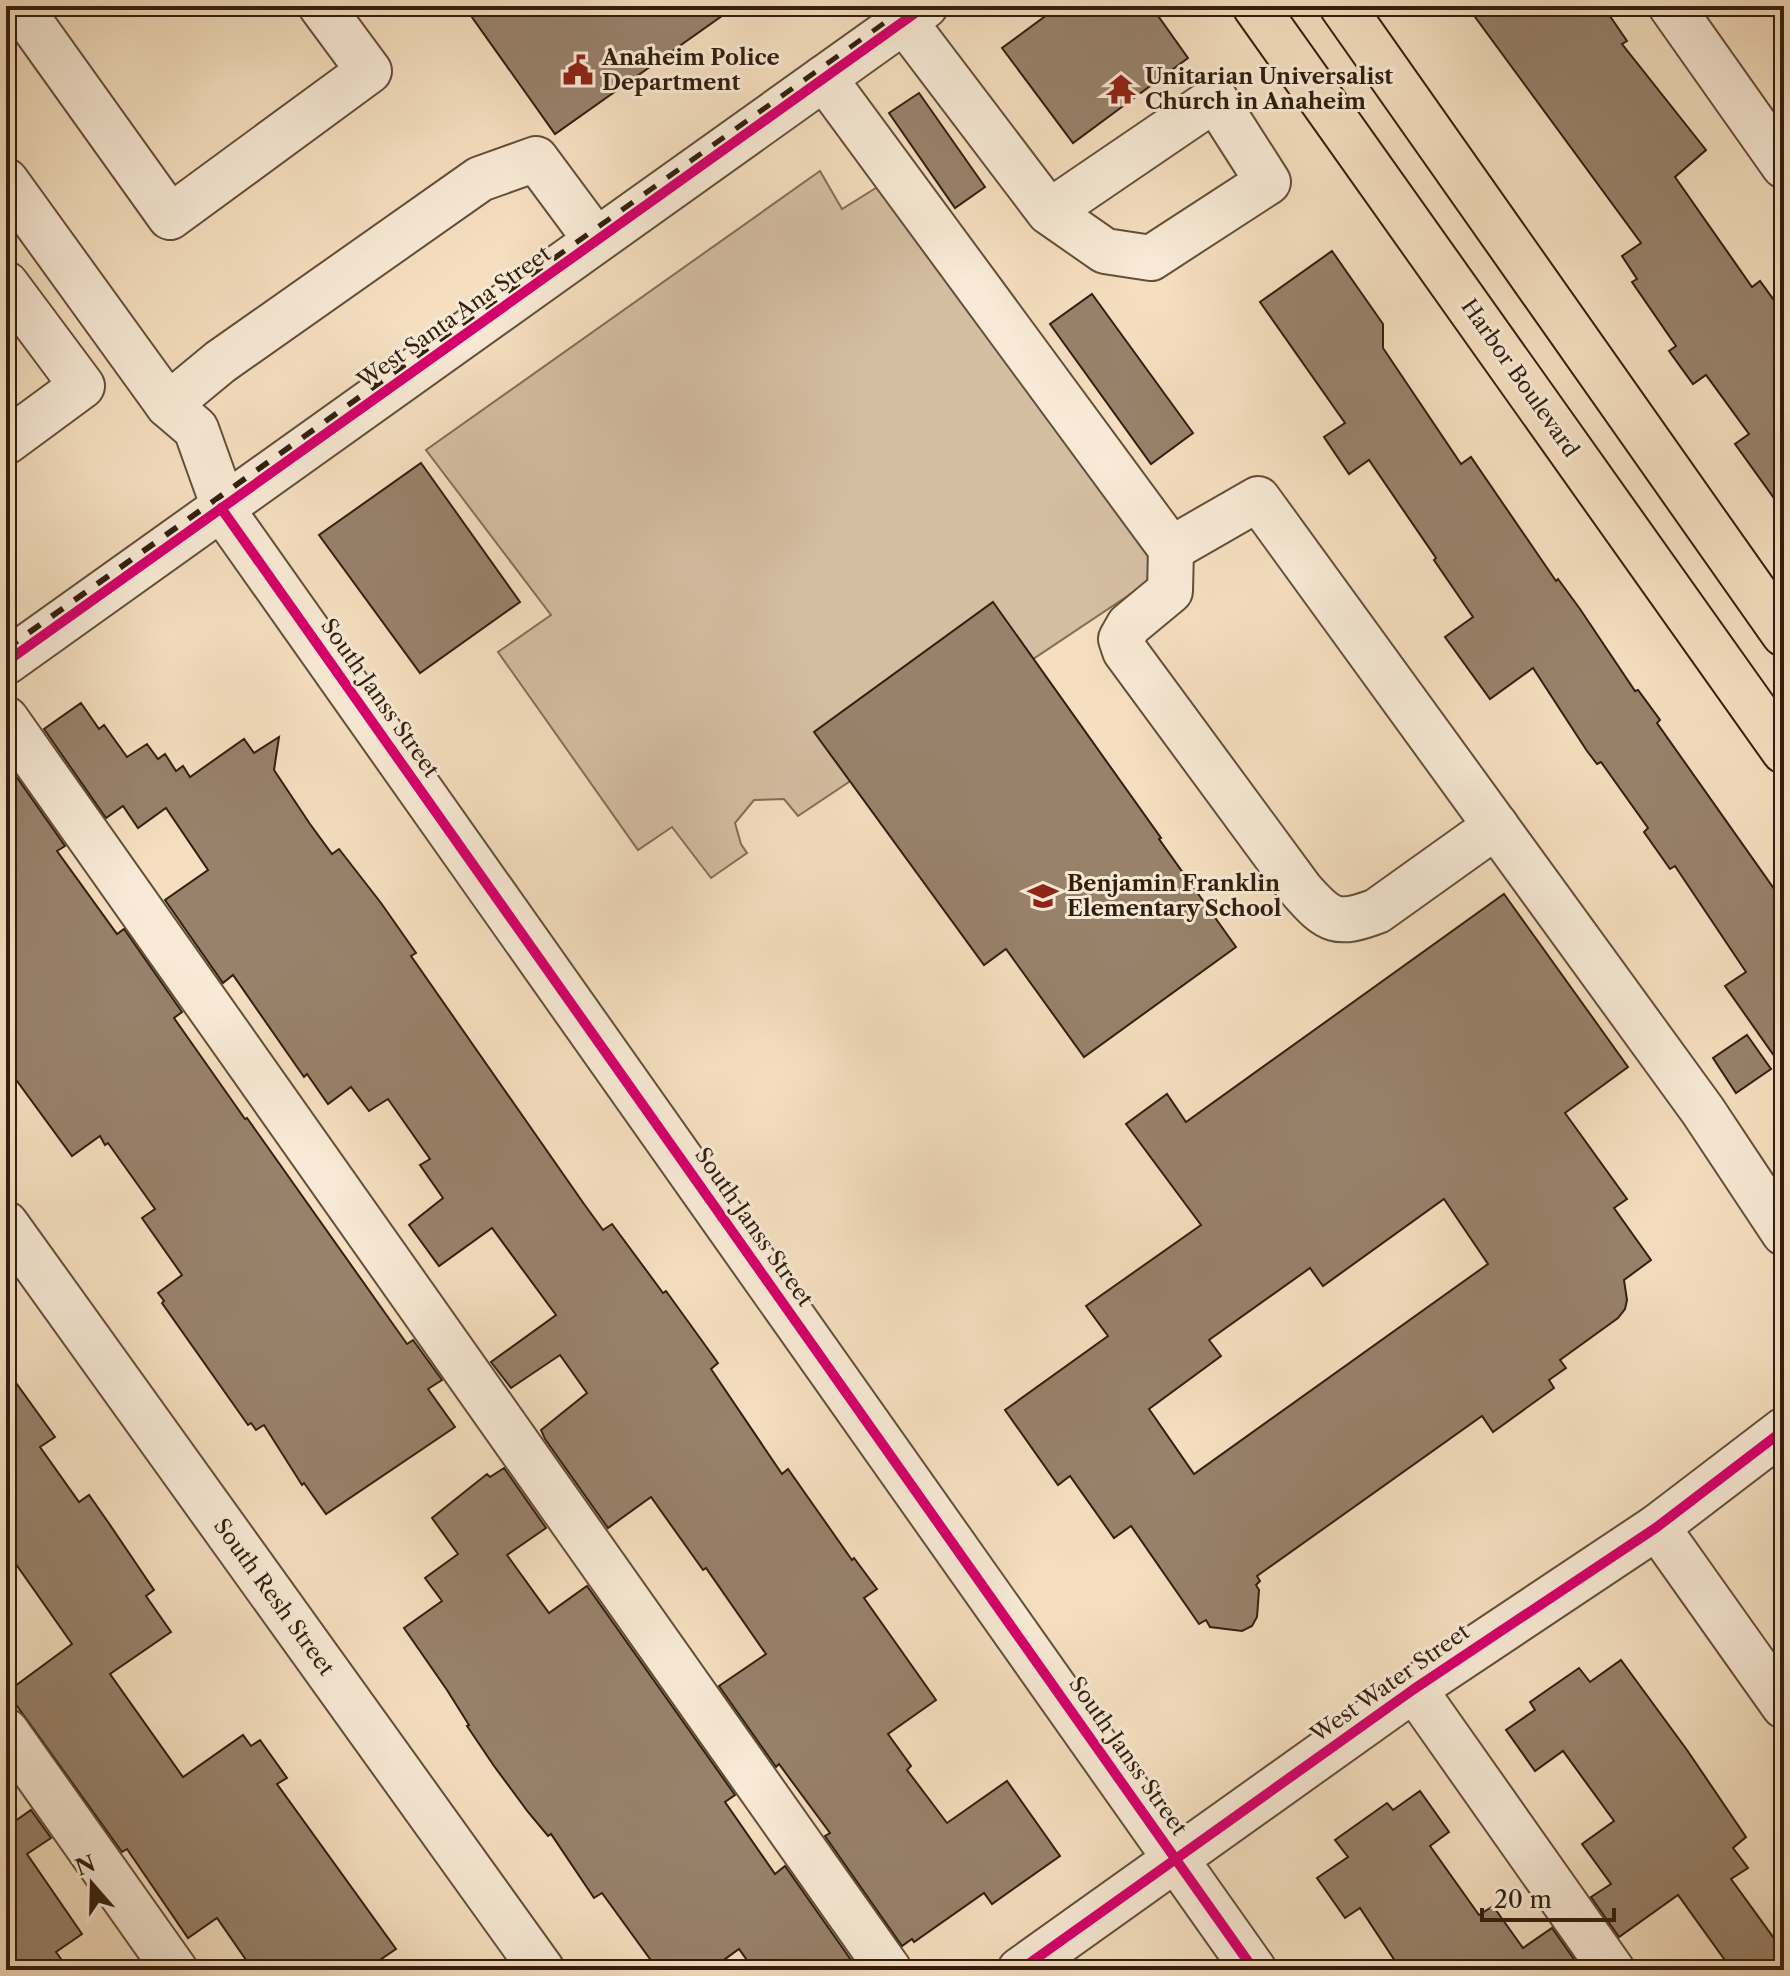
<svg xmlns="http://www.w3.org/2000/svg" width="1790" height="1976" font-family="'Libre Caslon Text',serif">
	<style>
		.green { fill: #d4bea2; stroke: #846e58; stroke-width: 2 }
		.building { fill: #98826b; stroke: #331e0e; stroke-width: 2; fill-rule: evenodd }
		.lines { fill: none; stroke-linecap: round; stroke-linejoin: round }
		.minor-casing { stroke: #644e3a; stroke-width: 48 }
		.major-casing { stroke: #331e0e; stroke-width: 48 }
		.minor { stroke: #f8ead6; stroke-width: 44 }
		.major { stroke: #f5dfc0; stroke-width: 44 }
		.rail { stroke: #331e0e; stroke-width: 6; stroke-dasharray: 14 14; stroke-linecap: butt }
		.cycleway-casing { stroke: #f8ead6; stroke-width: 15 }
		.cycleway { stroke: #d6006c; stroke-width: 10 }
		.labels { text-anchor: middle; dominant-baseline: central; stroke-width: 6; stroke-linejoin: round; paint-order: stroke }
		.poi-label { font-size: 22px; font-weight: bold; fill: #331e0e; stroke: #f8ead6; text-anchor: start }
		.street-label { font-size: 22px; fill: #331e0e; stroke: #f8ead6 }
	</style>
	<rect width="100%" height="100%" fill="#f5dfc0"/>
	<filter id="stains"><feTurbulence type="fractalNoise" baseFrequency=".0025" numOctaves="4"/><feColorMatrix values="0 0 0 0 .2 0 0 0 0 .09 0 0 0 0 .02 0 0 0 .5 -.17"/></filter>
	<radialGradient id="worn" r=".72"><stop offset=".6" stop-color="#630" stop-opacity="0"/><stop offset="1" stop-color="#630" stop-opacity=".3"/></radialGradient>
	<polygon class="green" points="820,171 842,209 879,186 1162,573 798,816 784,799 754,800 735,823 741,844 747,853 711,878 672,827 638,850 498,652 551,615 426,450"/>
	<g class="building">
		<polygon points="464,6 736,6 555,134"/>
		<polygon points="1059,6 1151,6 1188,58 1073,143 1002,48"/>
		<polygon points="1467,6 1603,6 1627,41 1622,44 1706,150 1675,177 1752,287 1760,281 1784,314 1784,512 1735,444 1749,434 1706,375 1693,384 1669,351 1676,346 1632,282 1637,279 1622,256 1641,243"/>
		<polygon points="919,93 985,187 955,208 889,113"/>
		<polygon points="1332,251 1383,324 1383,348 1461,464 1471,457 1556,581 1558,579 1580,609 1635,691 1638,690 1660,720 1657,723 1784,903 1784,1070 1725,986 1746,972 1675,866 1670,869 1644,832 1648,828 1601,762 1597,764 1587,751 1533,668 1490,699 1445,637 1473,617 1434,560 1436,558 1369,460 1349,474 1324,437 1345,423 1260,302"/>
		<polygon points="1092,294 1193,433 1151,464 1050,324"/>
		<polygon points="421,463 520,602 420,673 319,535"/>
		<polygon points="993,602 1161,838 1159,839 1236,947 1084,1057 1006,949 984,965 814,732"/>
		<polygon points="81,703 99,729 104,725 127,757 147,744 158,759 165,754 176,771 183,766 190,777 244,739 254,753 279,737 274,770 310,824 332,854 339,849 381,903 416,953 411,956 584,1204 603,1230 612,1224 663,1293 666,1291 718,1363 711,1369 782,1474 788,1469 852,1560 854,1558 877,1589 864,1598 936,1700 888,1734 911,1766 907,1770 947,1823 1007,1781 1060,1856 992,1904 984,1893 914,1942 912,1939 902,1946 825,1836 830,1833 779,1764 776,1767 719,1686 766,1654 706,1568 703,1570 651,1497 608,1528 545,1439 541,1430 587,1393 560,1355 511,1388 491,1362 556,1315 492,1228 439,1266 409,1225 443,1198 420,1165 430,1159 388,1099 369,1111 351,1087 328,1104 307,1074 304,1077 233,975 223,983 165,900 208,870 166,808 138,828 123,806 106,818 44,729"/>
		<polygon points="6,762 65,846 57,851 117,934 124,929 182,1012 174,1018 245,1119 247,1118 407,1344 413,1340 442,1380 428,1389 455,1427 326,1514 304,1483 302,1485 264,1425 256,1430 251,1423 248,1425 162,1303 164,1301 158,1293 182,1275 142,1218 155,1209 108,1143 105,1145 100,1136 72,1156 6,1066"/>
		<path d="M1504 894 1628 1067 1565 1113 1627 1199 1614 1208 1651 1260 1624 1280 1627 1300 1625 1309 1618 1318 1560 1360 1566 1368 1549 1380 1554 1388 1493 1432 1482 1416 1257 1576 1260 1581 1256 1585 1259 1590 1257 1617 1252 1626 1242 1631 1210 1627 1206 1620 1199 1624 1131 1526 1114 1538 1070 1476 1058 1485 1005 1410 1108 1336 1086 1306 1201 1225 1126 1124 1167 1094 1186 1122ZM1444 1199 1488 1264 1194 1474 1149 1409 1221 1356 1209 1340 1310 1268 1323 1286Z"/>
		<polygon points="1747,1035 1771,1069 1736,1093 1713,1058"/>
		<polygon points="6,1369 55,1437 40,1447 79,1502 89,1495 108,1522 154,1590 146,1596 171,1632 110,1674 183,1777 243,1735 251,1746 260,1740 287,1778 277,1784 396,1949 365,1970 253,1970 217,1918 188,1938 127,1849 122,1852 7,1692 72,1644 6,1550"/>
		<polygon points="504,1468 546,1528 507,1555 549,1613 587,1586 735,1795 725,1802 775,1874 785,1866 858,1970 754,1970 739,1949 710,1970 658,1970 602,1893 594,1898 551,1834 548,1836 528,1812 494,1766 467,1726 469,1725 447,1690 404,1628 442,1601 425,1578 458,1554 432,1518 487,1474 490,1477"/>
		<polygon points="1621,1660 1687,1750 1746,1837 1733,1848 1748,1868 1731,1879 1784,1952 1784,1970 1732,1970 1678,1895 1619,1937 1591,1897 1611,1884 1582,1844 1614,1821 1563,1751 1535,1771 1506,1730 1535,1710 1530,1702 1579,1668 1590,1682"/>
		<polygon points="1420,1791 1449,1832 1430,1846 1479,1915 1493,1906 1523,1948 1552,1928 1578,1965 1570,1970 1401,1970 1360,1908 1345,1918 1317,1878 1348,1857 1335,1840 1387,1803 1393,1810"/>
		<polygon points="31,1810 51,1838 27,1854 82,1934 56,1952 69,1970 6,1970 6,1824 8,1826"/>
	</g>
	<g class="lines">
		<g class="minor-casing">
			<g id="minor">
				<polyline points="19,6 170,217 369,71 321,6"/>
				<polyline points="1671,6 1784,166"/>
				<polyline points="904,21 1049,212 1105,251 1151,258 1268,182 1215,99 1049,212"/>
				<polyline points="824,78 1171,549 1258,499 1703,1111 1784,1233"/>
				<polyline points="6,181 168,405 196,429 220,496 221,508 1254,1970"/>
				<polyline points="6,284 82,386 6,442"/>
				<polyline points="168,405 220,362 480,179 536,159 596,240"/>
				<path d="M1171 549 1170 591 1129 625 1121 639 1125 651 1301 890C1329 922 1337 926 1377 911L1496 826"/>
				<polyline points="6,662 925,6"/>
				<polyline points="6,719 889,1970"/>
				<polyline points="6,1224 542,1970"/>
				<polyline points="1657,1527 1784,1706"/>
				<polyline points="1414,1689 1612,1970"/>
				<polyline points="6,1731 175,1970"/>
				<polyline points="1020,1970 1414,1689 1657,1527 1784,1430"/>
			</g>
		</g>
		<g class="major-casing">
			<g id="major">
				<polyline points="1255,6 1784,751"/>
				<polyline points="1342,6 1784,634"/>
			</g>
		</g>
		<use href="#minor" class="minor"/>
		<use href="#major" class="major"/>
		<polyline class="rail" points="6,649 909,6"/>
		<g class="cycleway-casing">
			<g id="cycleway">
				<polyline points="221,508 1254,1970"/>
				<polyline points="6,662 925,6"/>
				<polyline points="1020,1970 1414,1689 1657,1527 1784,1430"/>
			</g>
		</g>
		<use href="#cycleway" class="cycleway"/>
	</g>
	<defs>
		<g id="civic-bare" transform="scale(2.4)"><path d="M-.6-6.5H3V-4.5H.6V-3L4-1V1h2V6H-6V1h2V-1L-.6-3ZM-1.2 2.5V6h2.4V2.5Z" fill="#8f2418" stroke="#f8ead6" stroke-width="2.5" paint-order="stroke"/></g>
		<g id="temple-bare" transform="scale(2.4)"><path d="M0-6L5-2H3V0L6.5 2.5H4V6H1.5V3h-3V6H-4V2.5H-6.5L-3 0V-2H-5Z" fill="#8f2418" stroke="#f8ead6" stroke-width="2.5" paint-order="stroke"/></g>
		<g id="school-bare" transform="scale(2.4)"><path d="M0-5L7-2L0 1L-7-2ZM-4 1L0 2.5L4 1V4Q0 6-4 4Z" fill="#8f2418" stroke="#f8ead6" stroke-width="2.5" paint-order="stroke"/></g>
	</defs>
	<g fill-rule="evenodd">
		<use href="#civic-bare" x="578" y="70"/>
		<use href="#temple-bare" x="1121" y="89"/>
		<use href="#school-bare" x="1043" y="896"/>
	</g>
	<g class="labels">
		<g class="poi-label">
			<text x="602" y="57">Anaheim Police<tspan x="602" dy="25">Department</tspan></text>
			<text x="1145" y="76">Unitarian Universalist<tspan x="1145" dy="25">Church in Anaheim</tspan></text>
			<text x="1067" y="883">Benjamin Franklin<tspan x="1067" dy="25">Elementary School</tspan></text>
		</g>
		<g class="street-label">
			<text transform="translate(454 317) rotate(-35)">West Santa Ana Street</text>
			<text transform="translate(1520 378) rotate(55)">Harbor Boulevard</text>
			<text transform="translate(380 698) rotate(55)">South Janss Street</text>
			<text transform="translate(754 1227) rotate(55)">South Janss Street</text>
			<text transform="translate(274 1597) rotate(54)">South Resh Street</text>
			<text transform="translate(1390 1683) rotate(-35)">West Water Street</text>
			<text transform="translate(1128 1756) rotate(55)">South Janss Street</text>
		</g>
	</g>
	<rect width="1790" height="1976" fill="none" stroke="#f5dfc0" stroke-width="32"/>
	<rect x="8" y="8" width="1774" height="1960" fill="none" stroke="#331e0e" stroke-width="4"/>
	<rect x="16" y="16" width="1758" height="1944" fill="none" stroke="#331e0e" stroke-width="2"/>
	<g transform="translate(92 1884) rotate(340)" stroke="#f8ead6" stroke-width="6" paint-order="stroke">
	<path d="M0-6L14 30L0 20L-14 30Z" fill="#331e0e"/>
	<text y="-12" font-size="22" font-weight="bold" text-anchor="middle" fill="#331e0e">N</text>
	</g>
	<path d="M1482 1908v12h132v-12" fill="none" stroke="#331e0e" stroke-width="4"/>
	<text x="1494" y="1908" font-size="24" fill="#331e0e" stroke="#f8ead6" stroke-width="6" paint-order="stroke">20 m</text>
	<rect width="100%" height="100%" filter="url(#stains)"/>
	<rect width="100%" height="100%" fill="url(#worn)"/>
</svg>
